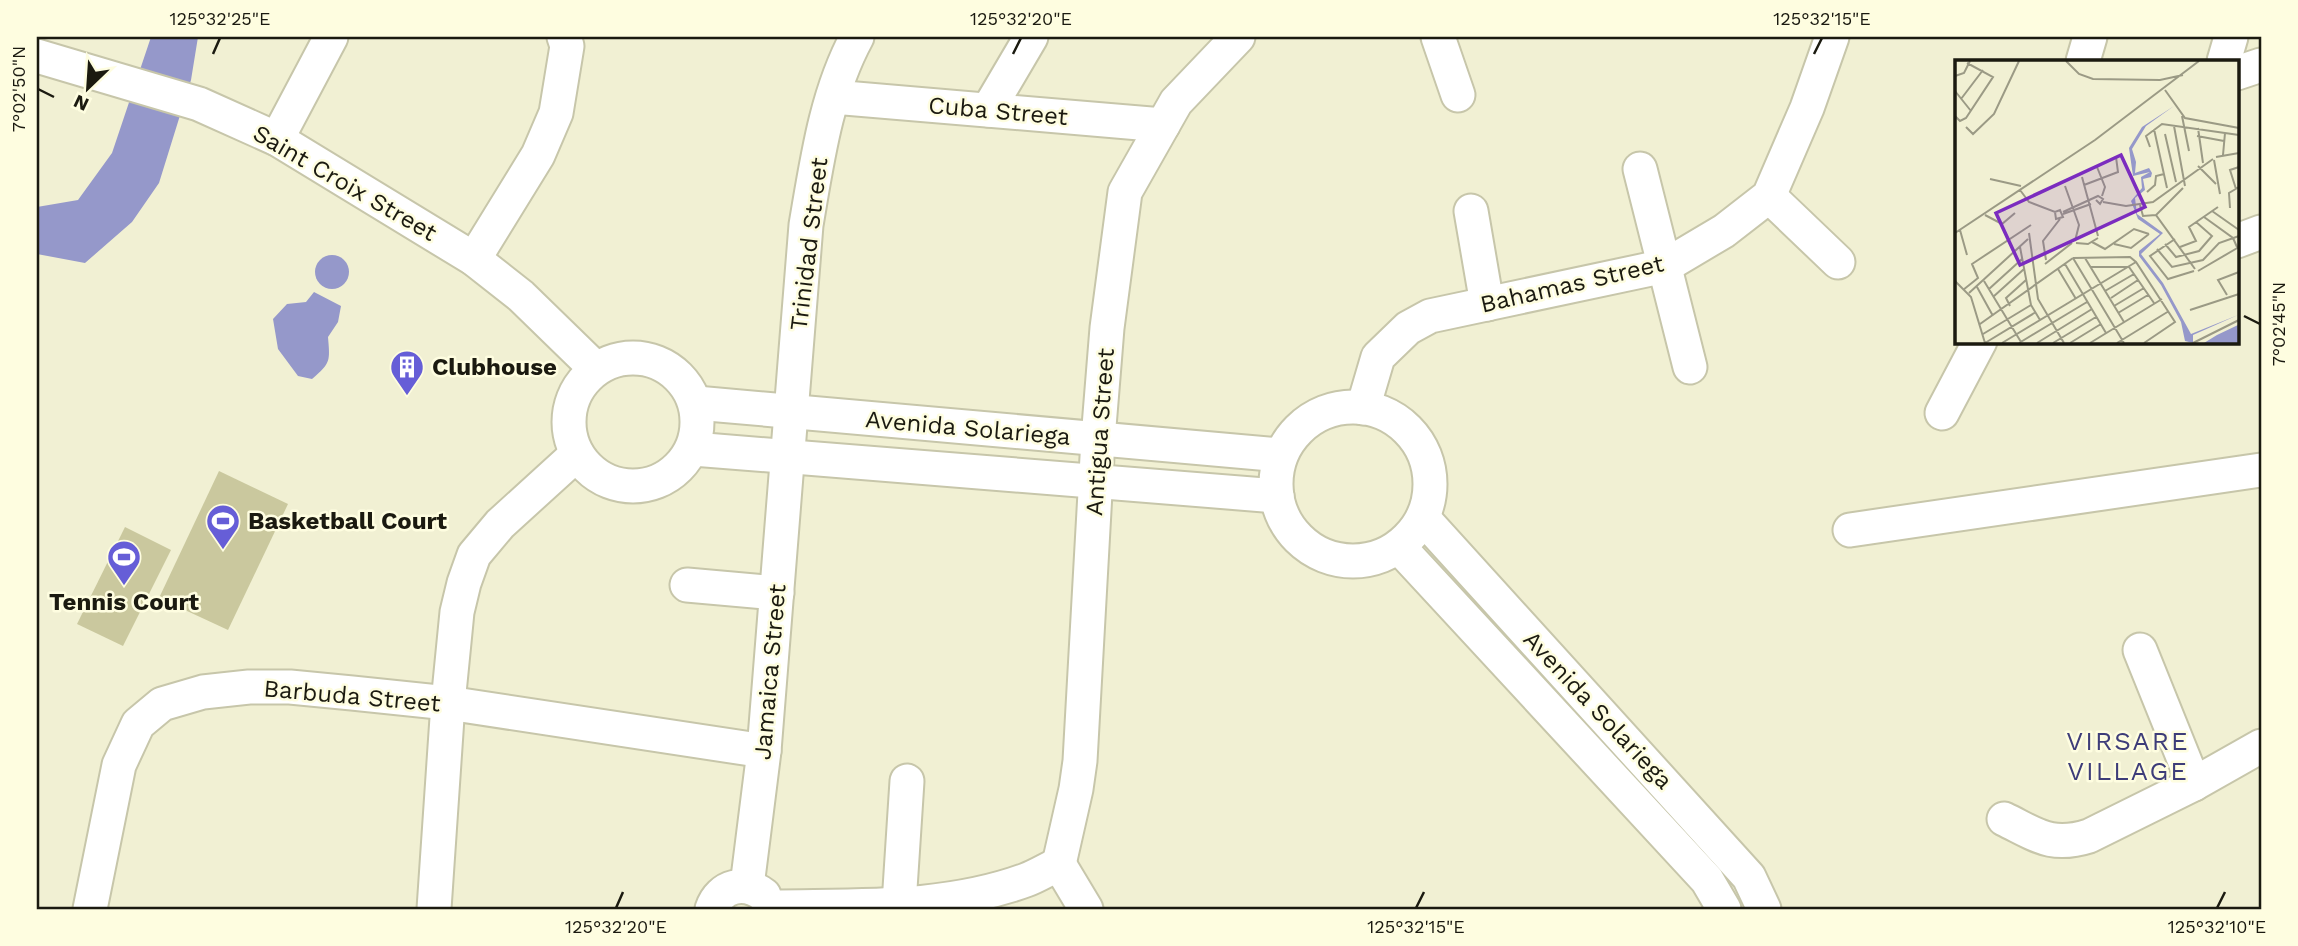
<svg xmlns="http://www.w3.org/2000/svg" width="2298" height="946" font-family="'Work Sans',sans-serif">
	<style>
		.green { fill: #cac89e }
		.water { fill: #9598ca }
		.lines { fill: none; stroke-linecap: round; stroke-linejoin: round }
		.minor-casing { stroke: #c7c6aa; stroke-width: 37 }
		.minor { stroke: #fff; stroke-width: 33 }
		.ticks { fill: none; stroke: #1b1a10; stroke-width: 2.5 }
		.labels { text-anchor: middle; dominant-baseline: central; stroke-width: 5; stroke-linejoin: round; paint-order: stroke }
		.street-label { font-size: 24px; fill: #1b1a10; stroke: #fefde0 }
		.poi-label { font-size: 24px; font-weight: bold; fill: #1b1a10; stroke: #fefde0; text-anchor: start }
		.neighbourhood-label { font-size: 26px; letter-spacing: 2px; fill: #3e3d79; stroke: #fefde0 }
		.inset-road { fill: none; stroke: #9b9a85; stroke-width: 2 }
		.view { fill: #7b2cbf; fill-opacity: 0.15; stroke: #7b2cbf; stroke-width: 3.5 }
		.inset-edge { fill: none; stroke: #1b1a10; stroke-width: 3.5 }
		.neatline { fill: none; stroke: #1b1a10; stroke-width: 2.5 }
		.ticks-label { font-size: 18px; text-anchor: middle; fill: #1b1a10 }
	</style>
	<rect width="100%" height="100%" fill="#f1f0d3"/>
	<g class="green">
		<polygon points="219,471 288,504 228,630 159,598"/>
		<polygon points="125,527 171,550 123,646 77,624"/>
	</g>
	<g class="water">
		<polygon points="151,37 198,37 191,80 159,183 132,222 85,263 37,254 37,207 78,200 112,153"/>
		<circle cx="332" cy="272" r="17"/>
		<path d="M314 292 341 306 338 322 328 337C330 361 331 363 312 379L298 376 278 349 273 319 287 304 306 302Z"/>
	</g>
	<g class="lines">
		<g class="minor-casing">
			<g id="minor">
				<polyline points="1438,37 1458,95"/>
				<polyline points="37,56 199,104 277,139 474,259 521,296 596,369"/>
				<polyline points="2083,61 2090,37"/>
				<polyline points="2224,61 2231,37"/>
				<polyline points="2237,73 2261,65"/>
				<polyline points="833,97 1163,125"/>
				<polyline points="988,110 1031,37"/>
				<polyline points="277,139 331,37"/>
				<polyline points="1640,169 1690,367"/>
				<polyline points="1769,196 1838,262"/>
				<polyline points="1471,211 1487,304"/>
				<polyline points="2237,241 2261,232"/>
				<polyline points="474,259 538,155 556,113 567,46 564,37"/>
				<circle cx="633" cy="422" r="64"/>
				<polyline points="696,403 1281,455"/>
				<circle cx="1353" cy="484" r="77"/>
				<polyline points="1363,408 1378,357 1408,328 1430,316 1665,266 1724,231 1769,196 1807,108 1832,37"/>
				<polyline points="1942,413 1980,341"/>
				<polyline points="693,449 1277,496"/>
				<polyline points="1423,518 1749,877 1764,909"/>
				<polyline points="1850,530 2261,470"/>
				<polyline points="1399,547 1707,880 1724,909"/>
				<polyline points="687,585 777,593"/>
				<polyline points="2140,650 2194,784"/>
				<path d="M2004 819C2037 835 2051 848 2089 836L2194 784 2261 746"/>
				<polyline points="1059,864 1076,789 1080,761 1098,439 1107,328 1125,192 1176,102 1238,37"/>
				<polyline points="1059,864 1086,909"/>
				<path d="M747 886 764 751 806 225C817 161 826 94 857 37"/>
				<polyline points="899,904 907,781"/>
				<path d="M772 907C856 905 945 910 1026 880 1037 876 1048 869 1059 864"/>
				<polyline points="90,909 119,765 138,724 162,704 203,692 249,687 290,687 352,693 448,703 764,751"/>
				<polyline points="434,909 448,703 457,612 464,583 474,555 500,524 577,454"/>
				<path d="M712 909C720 885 745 880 764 895"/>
			</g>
		</g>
		<use href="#minor" class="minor"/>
	</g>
	<path class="ticks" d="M213 54 220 38M1013 54 1021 38M1814 54 1822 38M38 89 54 97M2244 316 2260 324M616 908 623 892M1416 908 1424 892M2217 908 2225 892"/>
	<defs>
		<g id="building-pin" transform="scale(1.75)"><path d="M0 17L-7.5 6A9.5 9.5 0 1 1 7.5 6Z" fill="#665ed7" stroke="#fefde0"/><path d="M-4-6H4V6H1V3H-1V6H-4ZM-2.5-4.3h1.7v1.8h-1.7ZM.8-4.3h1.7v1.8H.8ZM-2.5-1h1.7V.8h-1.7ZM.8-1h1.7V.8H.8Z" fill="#fff"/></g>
		<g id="stadium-pin" transform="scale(1.75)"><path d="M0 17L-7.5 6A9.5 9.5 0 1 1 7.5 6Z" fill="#665ed7" stroke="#fefde0"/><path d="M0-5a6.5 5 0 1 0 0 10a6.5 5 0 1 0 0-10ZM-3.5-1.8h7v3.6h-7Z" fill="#fff"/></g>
	</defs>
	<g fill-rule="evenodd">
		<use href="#building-pin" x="407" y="367"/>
		<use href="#stadium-pin" x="223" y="521"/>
		<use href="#stadium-pin" x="124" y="557"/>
	</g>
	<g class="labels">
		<g class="street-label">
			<text transform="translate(998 111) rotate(5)">Cuba Street</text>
			<text transform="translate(345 183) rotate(30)">Saint Croix Street</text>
			<text transform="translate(809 244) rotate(-83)">Trinidad Street</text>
			<text transform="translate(1572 284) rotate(-13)">Bahamas Street</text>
			<text transform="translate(968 428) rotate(5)">Avenida Solariega</text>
			<text transform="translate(1100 432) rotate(-86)">Antigua Street</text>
			<text transform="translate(770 672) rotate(-85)">Jamaica Street</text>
			<text transform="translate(352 696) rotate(5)">Barbuda Street</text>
			<text transform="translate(1598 710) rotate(47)">Avenida Solariega</text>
		</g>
		<g class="poi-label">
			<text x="432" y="367">Clubhouse</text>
			<text x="248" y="521">Basketball Court</text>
			<text x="124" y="602" text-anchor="middle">Tennis Court</text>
		</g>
		<g class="neighbourhood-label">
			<text x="2128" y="741">VIRSARE<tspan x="2128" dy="30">VILLAGE</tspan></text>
		</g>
	</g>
	<g transform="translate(1955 60)">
		<rect width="284" height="284" fill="#f1f0d3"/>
		<path d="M219 46 191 66 177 89 181 102 180 113 194 108 197 113 196 117 188 119 190 130 180 138 182 154 208 173 186 194 208 223 236 274 283 255 238 275V283L230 281 226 262 206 225 184 196V191L205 174 183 159 176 141 187 128 186 117 195 112 178 116 174 88 187 67ZM283 265V283H249L262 275Z" fill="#9598ca"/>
		<path class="inset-road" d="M111 1 124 14 138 19 205 20 228 15M0 16 9 13 15 1M210 30 230 58 284 68M0 31 16 51M6 39 28 10M0 56 5 61 11 58 38 17 12 3M227 56 234 91M219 66 230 126M11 67 18 74 39 54 64 1M243 68 248 103M199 69 212 128M210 74 221 122M242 76 269 81M195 87 191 76 207 64 284 75M268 95 270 73M261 97 284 93M259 100 265 134M243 106 261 124M142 107 150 127 147 136M127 117 143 176M35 119 66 126M129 125 163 112 161 97M110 126 124 165 120 181M228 128 201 155 240 209M281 129 275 110 284 107M65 130 74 142 100 152 105 150 108 157 101 159 100 152M192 132 200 125 201 116 209 114M148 142 171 146 198 142 258 99M185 145 188 156 201 155M275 148 274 133 284 127M257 151 284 170M108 152 143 136 148 139 145 144 141 140M108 154 136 144M30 155 47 164 60 153M249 157 278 178 282 187M5 170 12 195M0 173 140 80 244 1M74 173 83 239 109 283M220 179 195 196 213 219 239 211M137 182 150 189 179 169 194 174M121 183 133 184 143 178M159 184 176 188 194 174M210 184 221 197 244 191 257 176 241 162M65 187 76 245 85 260M225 187 241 181 234 167 263 147M202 189 217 207 248 200 264 183 284 176M118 198 175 197 181 202 220 262 189 283M118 198 169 283M130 198 169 262M91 200 88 181 105 159M90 204 117 183M110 204 151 273M136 207H174L199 243M103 209 121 239M243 211 284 187M0 221 16 237 30 283M29 221 66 282M22 227 38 256M34 229 67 199M8 230 23 218 17 204 76 165M150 231 179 214M14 233 73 179M272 235 263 220 284 212M38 237 69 209M156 238 183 220M55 246 51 238 71 220M159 246 189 228M235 250 284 234M163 253 193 235M25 264 118 198M28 274 76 245M30 283 81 252M47 283 181 202M64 283 132 242M82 283 137 249M98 283 141 257M115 283 146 264M135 283 207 239M162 283 214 251M238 283 284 260"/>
		<path class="view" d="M166 95 190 147 65 205 41 153Z"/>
		<rect width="284" height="284" class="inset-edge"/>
	</g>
	<rect width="2298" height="946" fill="none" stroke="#fefde0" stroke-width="77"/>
	<g transform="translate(88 88) rotate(205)" stroke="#fefde0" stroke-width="5" paint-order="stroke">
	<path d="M0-5L12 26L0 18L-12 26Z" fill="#1b1a10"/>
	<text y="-10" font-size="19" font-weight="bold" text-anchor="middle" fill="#1b1a10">N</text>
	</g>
	<rect x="38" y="38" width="2222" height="870" class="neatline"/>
	<g class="ticks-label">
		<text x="220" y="25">125°32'25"E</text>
		<text x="1021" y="25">125°32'20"E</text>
		<text x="1822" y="25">125°32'15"E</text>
		<text transform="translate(19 89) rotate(-90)" y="6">7°02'50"N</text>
		<text transform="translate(2279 324) rotate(-90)" y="6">7°02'45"N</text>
		<text x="616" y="933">125°32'20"E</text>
		<text x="1416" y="933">125°32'15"E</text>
		<text x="2217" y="933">125°32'10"E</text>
	</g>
</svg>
